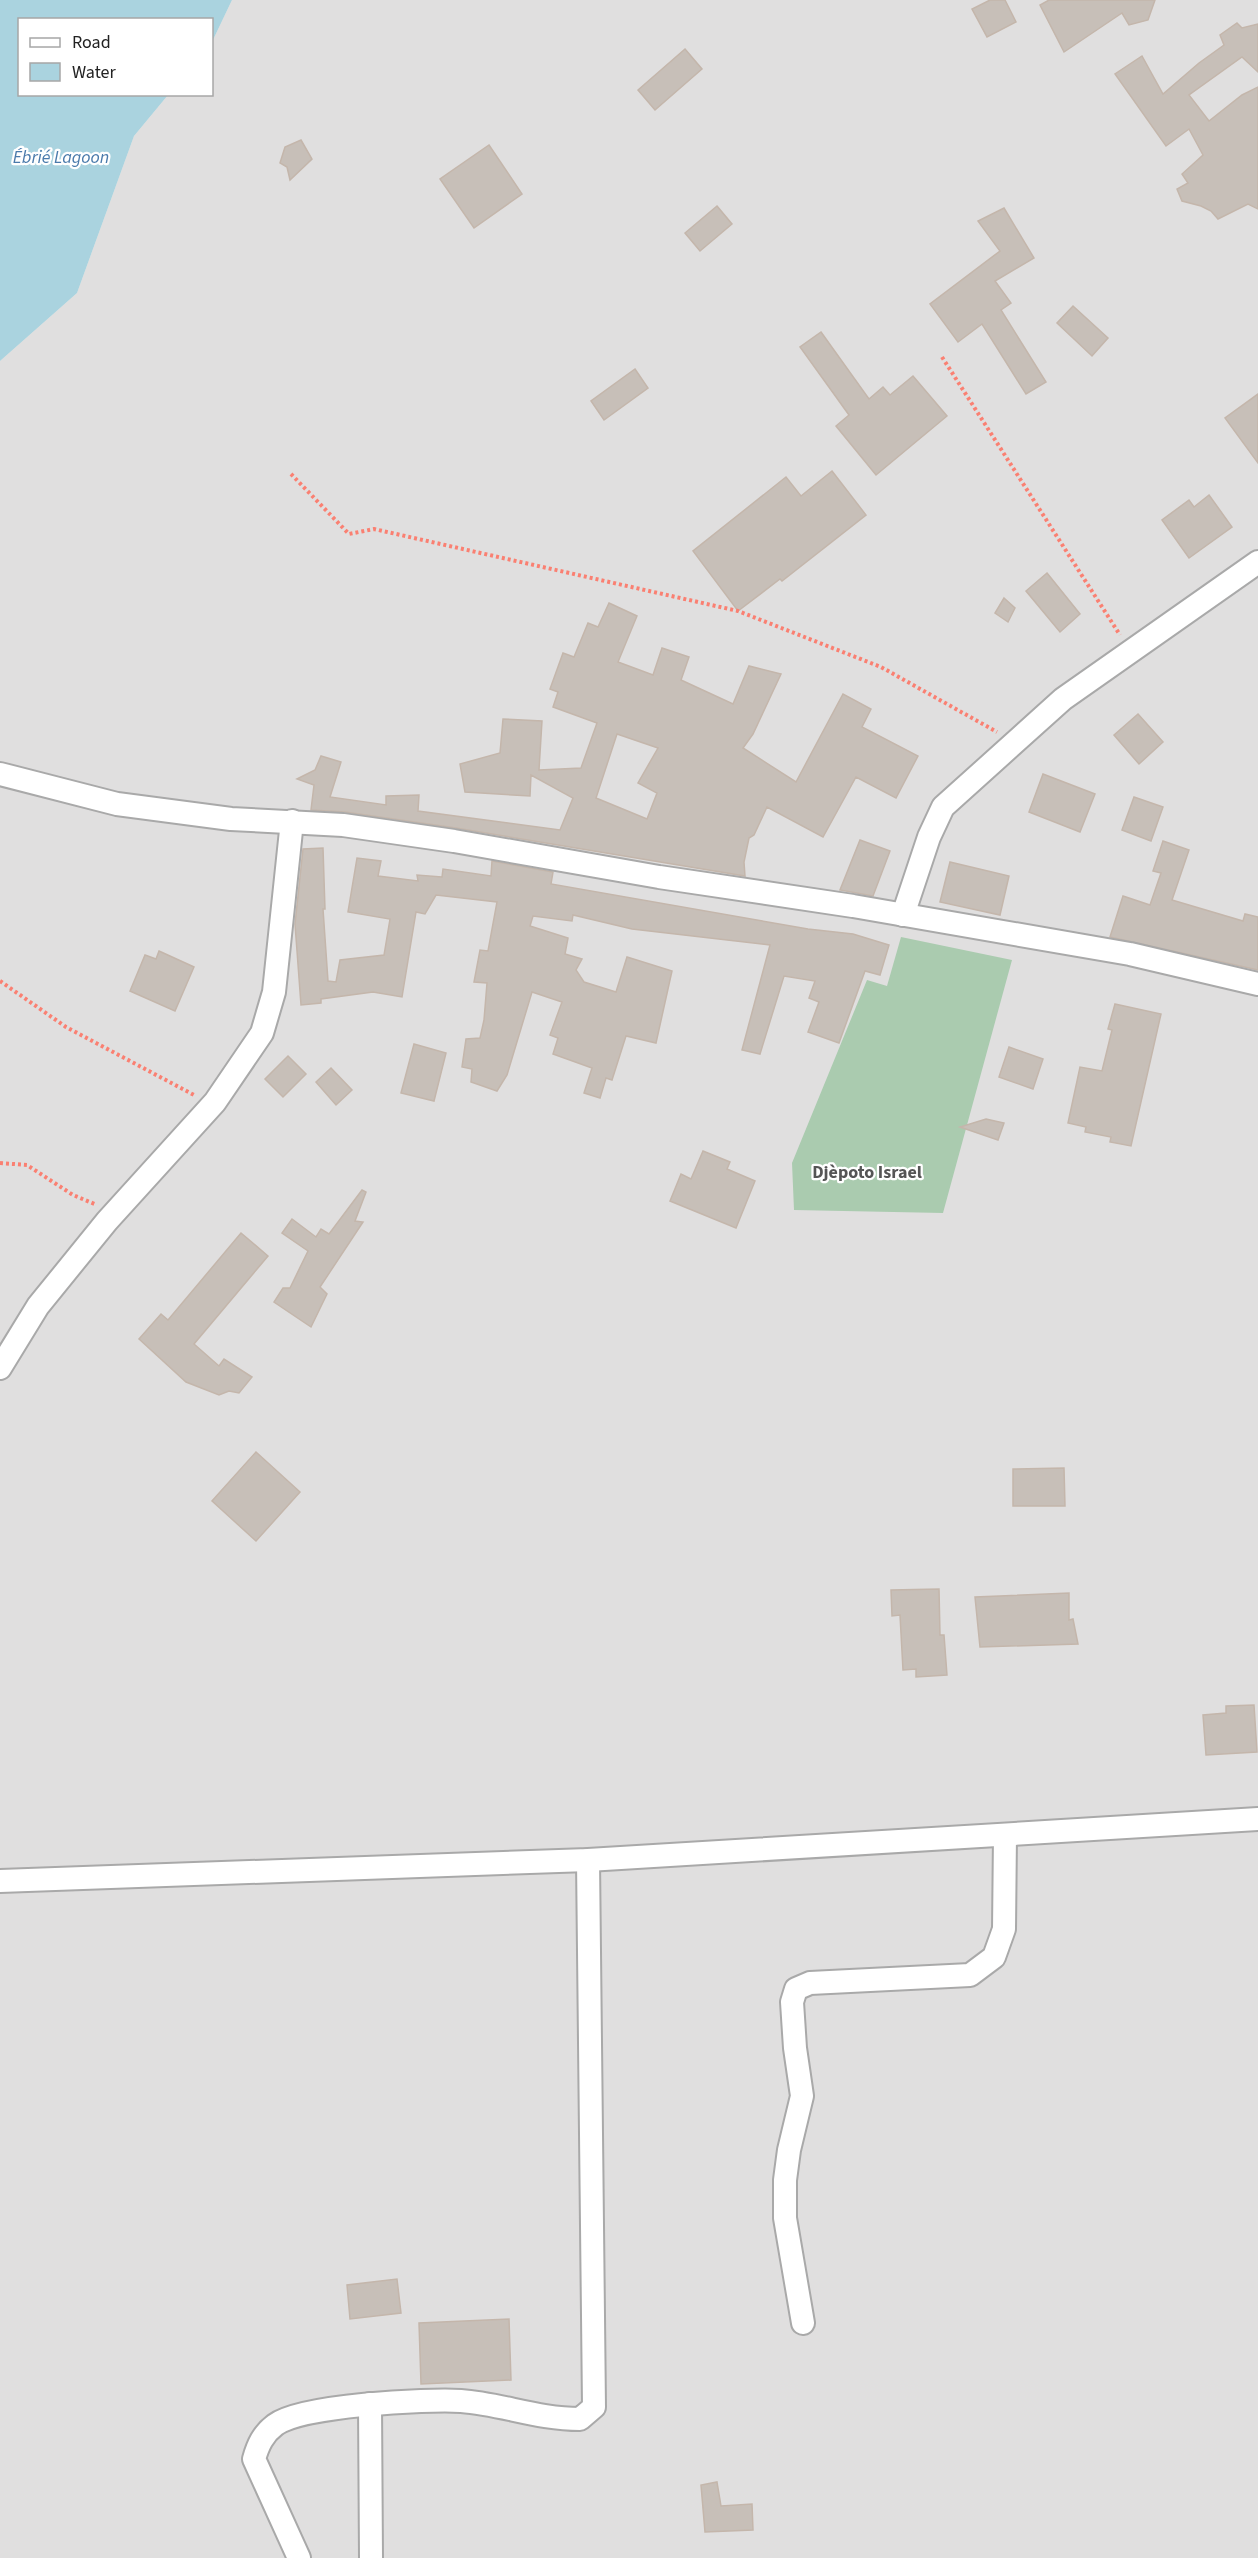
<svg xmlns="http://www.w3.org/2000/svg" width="1258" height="2558" font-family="'Source Sans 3',sans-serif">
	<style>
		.residential { fill: #e0dfdf }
		.cemetery { fill: #aacbaf }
		.water { fill: #aad3df }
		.building { fill: #c7bfb8; stroke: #c4b6ab; stroke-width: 1.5; fill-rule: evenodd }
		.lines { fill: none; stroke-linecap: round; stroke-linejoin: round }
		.minor-casing { stroke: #a9a9a9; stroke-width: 26 }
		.path { stroke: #fa8072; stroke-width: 4; stroke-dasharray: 3 3; stroke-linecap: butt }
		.minor { stroke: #fff; stroke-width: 22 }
		.labels { text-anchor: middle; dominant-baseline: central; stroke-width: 4.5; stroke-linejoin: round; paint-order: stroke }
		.water-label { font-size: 18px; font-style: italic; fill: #4a7aab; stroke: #fff }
		.neighbourhood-label { font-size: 18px; font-weight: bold; fill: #555; stroke: #fff }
	</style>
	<rect width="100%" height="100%" fill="#f2efe9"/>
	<polygon class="residential" points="232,0 1258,0 1258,2558 0,2558 0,361 77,293 134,136 168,95 212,94 212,42"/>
	<polygon class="cemetery" points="901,937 1012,960 943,1213 794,1210 792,1163 867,980 887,986"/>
	<polygon class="water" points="0,0 232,0 212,42 212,20 20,20 20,94 168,95 134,136 77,293 0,361"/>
	<g class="building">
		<polygon points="990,0 1005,0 1016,22 987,37 972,9"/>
		<polygon points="1049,0 1155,0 1148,20 1129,25 1122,13 1064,52 1040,5"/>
		<polygon points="1237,23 1242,28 1258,24 1258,72 1242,57 1189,95 1209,121 1242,95 1258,87 1258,209 1248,204 1218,219 1211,211 1201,206 1182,201 1177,189 1188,183 1182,174 1203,155 1189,129 1166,146 1115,74 1142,56 1163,94 1199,63 1224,45 1220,35"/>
		<polygon points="685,49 702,69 655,110 638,90"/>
		<polygon points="301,140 312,159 290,180 287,167 280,163 285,147"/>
		<polygon points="489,145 522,194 474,228 440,179"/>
		<polygon points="717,206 732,224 700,251 685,233"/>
		<polygon points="1004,208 1034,258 995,281 1011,303 1001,310 1046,382 1026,394 982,324 958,342 930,304 1000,251 978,221"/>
		<polygon points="1073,306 1108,338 1092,356 1057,323"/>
		<polygon points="821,332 869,399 883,387 890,395 913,376 947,416 876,475 836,426 849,415 800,347"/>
		<polygon points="635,369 648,388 604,420 591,401"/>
		<polygon points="1258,394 1258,463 1225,418"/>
		<polygon points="832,471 866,515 782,581 780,579 738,611 693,551 786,477 801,496"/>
		<polygon points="1209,495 1232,527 1189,558 1162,520 1189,500 1194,507"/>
		<polygon points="1047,573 1080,614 1060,632 1026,591"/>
		<polygon points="1004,598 1015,608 1008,622 995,613"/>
		<path d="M609 603 637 616 618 662 653 675 662 648 689 657 681 680 733 704 749 666 781 674 753 734 743 748 796 782 843 694 871 709 862 727 918 756 896 798 856 777 823 837 767 807 754 835 749 838 744 862 745 876 456 828 345 812 311 810 314 785 297 779 315 770 321 756 341 762 330 797 386 805V796L419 795 418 811 560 830 573 798 531 775 530 796 465 792 460 764 500 753 503 719 542 721 539 770 581 768 597 723 553 707 558 692 550 689 563 653 574 657 588 623 598 627ZM617 734 658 748 638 783 657 793 647 819 596 798Z"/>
		<polygon points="1138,714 1163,742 1139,764 1114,735"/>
		<polygon points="1043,774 1095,794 1080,832 1029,812"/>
		<polygon points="1134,797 1163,807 1151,841 1122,830"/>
		<polygon points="860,840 890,851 873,896 840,890"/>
		<polygon points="1163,841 1189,850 1172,900 1243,921 1245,914 1258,917 1258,970 1110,937 1123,896 1150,905 1161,873 1153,871"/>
		<polygon points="323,848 325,909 323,909 328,981 336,982 340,960 384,955 390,919 348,912 357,858 381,861 378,876 418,881 417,875 442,877 443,869 491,876 492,861 553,872 551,884 808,929 853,934 889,945 880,975 865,971 839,1043 808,1032 819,1002 809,998 815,981 784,976 760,1054 742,1050 770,945 632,929 573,915 572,921 533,916 530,926 568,938 565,954 582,959 576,970 584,982 616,992 627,957 672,971 656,1043 626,1036 612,1080 606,1078 600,1098 584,1093 592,1068 553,1054 558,1038 550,1035 562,1002 532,992 507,1075 497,1091 471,1082 472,1069 462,1067 466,1039 480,1038 484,1020 487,983 474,982 480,950 488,951 497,902 436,895 425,914 416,912 402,997 373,992 321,999 321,1003 301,1005 295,924 303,849"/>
		<polygon points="950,862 1009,876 1000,915 940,902"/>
		<polygon points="159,951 194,967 175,1011 130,991 145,955 156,959"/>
		<polygon points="1115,1004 1161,1014 1131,1146 1110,1142 1111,1137 1085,1132 1086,1127 1068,1123 1080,1067 1102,1071 1112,1030 1108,1029"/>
		<polygon points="414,1044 446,1053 434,1101 401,1093"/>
		<polygon points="1009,1047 1043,1059 1033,1089 999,1077"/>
		<polygon points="288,1056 306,1074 283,1097 265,1079"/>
		<polygon points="331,1068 352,1090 336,1105 316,1082"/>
		<polygon points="986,1119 1004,1123 998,1140 960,1127"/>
		<polygon points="703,1151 730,1162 727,1169 755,1181 736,1228 670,1201 681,1174 691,1179"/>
		<polygon points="362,1190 366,1192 355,1221 363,1222 320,1287 327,1294 311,1327 274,1302 283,1288 290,1288 308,1251 282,1233 292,1219 316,1237 321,1229 329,1234"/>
		<polygon points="241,1233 268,1256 194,1344 219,1366 224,1359 252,1377 239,1393 229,1391 219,1395 186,1382 139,1339 161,1314 168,1320"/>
		<polygon points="256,1452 300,1492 256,1541 212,1501"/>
		<polygon points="1064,1468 1065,1506 1013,1506 1013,1469"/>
		<polygon points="939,1589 940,1635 944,1635 947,1675 916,1677 916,1669 903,1670 900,1615 892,1616 891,1590"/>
		<polygon points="1069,1593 1069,1620 1073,1619 1078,1644 980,1647 975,1597"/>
		<polygon points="1254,1705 1257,1752 1206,1755 1203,1715 1226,1713 1226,1706"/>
		<polygon points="397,2279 401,2313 350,2319 347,2285"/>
		<polygon points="509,2319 511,2380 421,2384 419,2323"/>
		<polygon points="717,2482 721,2506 752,2504 753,2530 705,2532 701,2485"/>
	</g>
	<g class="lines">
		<g class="minor-casing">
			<g id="minor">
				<polyline points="0,774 117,804 231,819 343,825 454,841 659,877 853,906 1130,954 1258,984"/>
				<polyline points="903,915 929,837 943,807 1063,699 1258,562"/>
				<polyline points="0,1368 38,1306 107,1221 215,1102 262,1033 274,992 292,821"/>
				<polyline points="0,1881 588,1860 1258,1819"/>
				<polyline points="803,2323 785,2218 785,2180 789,2150 802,2096 795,2048 792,2002 796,1989 810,1983 970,1975 994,1957 1004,1929 1005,1835"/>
				<polyline points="370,2404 371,2558"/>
				<path d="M299 2558 254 2459C258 2445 263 2434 275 2425 301 2405 426 2399 461 2401 502 2404 537 2419 580 2419L594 2407 588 1860"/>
			</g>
		</g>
		<g class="path">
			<polyline points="942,357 1120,635"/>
			<polyline points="291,474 349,534 374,529 738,611 881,667 997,732"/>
			<polyline points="0,981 66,1027 194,1095"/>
			<polyline points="0,1163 27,1165 73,1195 97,1205"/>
		</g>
		<use href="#minor" class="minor"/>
	</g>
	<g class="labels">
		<g class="water-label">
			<text x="61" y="157">Ébrié Lagoon</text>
		</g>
		<g class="neighbourhood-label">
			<text x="867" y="1172">Djèpoto Israel</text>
		</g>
	</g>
	<rect x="18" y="18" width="195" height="78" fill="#ffffff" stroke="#a7a7a7" stroke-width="1.5"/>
	<rect x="30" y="38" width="30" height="9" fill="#ffffff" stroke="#a7a7a7" stroke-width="1.5"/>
	<text x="72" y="48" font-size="18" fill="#222222">Road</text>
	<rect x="30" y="63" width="30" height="18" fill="#aad3df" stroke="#a7a7a7" stroke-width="1.5"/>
	<text x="72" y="78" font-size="18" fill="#222222">Water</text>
</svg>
